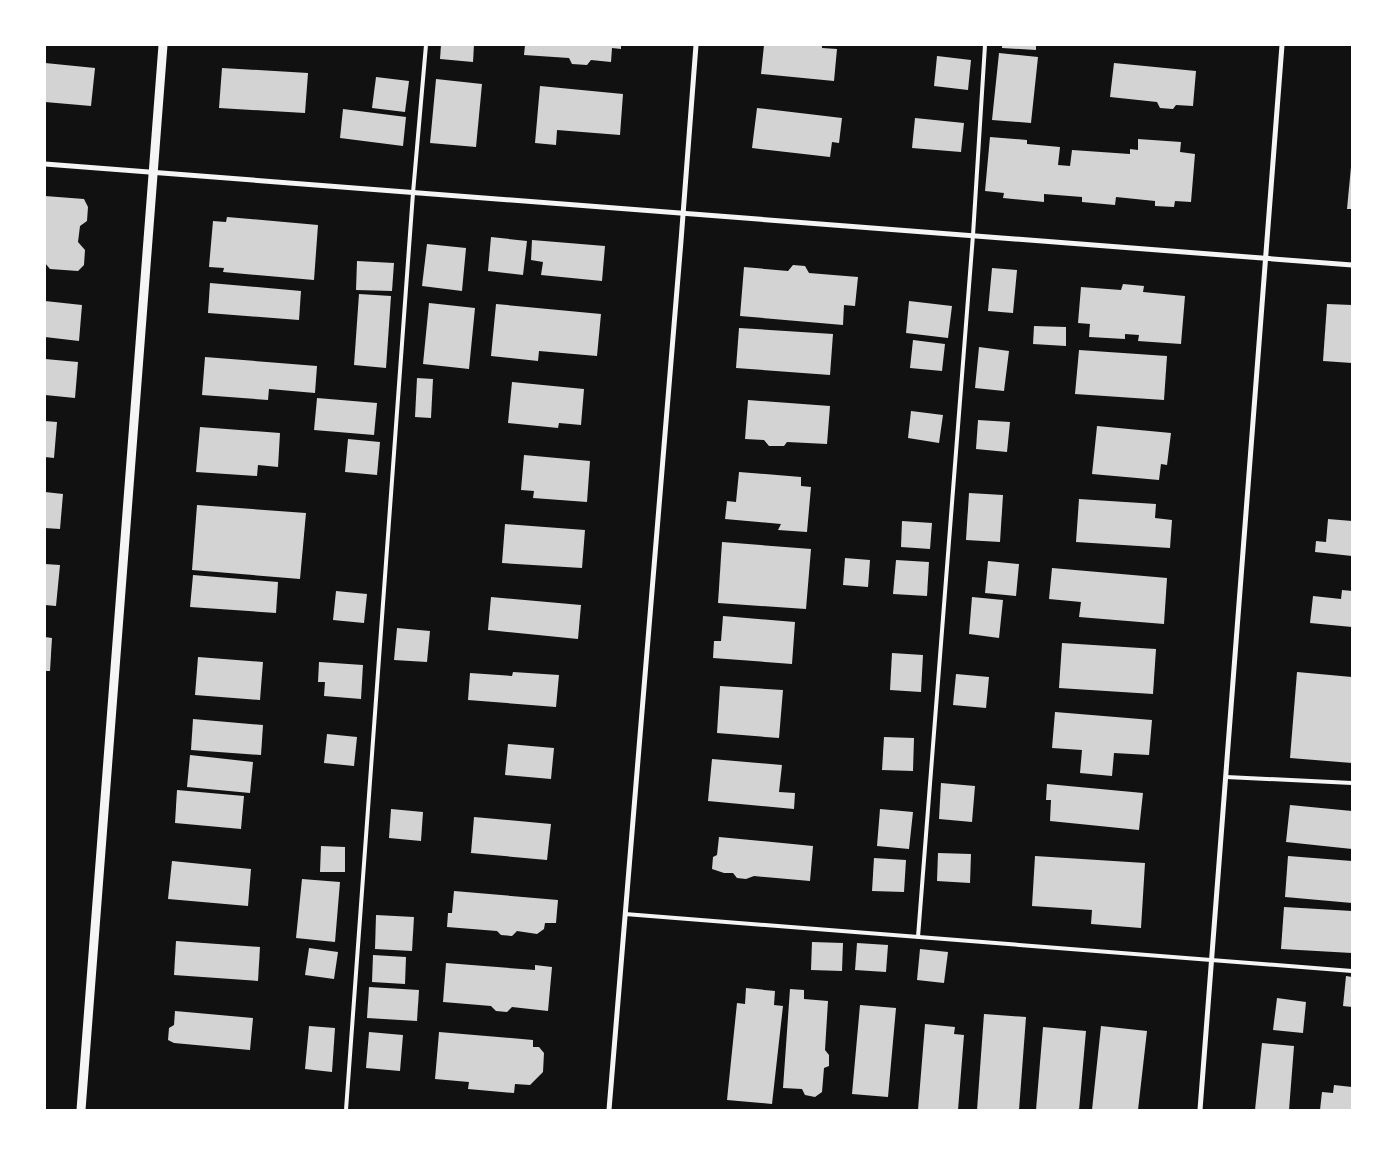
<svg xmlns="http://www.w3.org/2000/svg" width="1397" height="1155" font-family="Montserrat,sans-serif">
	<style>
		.building { fill: #d3d3d3 }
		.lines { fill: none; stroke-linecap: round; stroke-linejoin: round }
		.service { stroke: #f5f5f5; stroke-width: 4 }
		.minor { stroke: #f5f5f5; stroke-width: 5 }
		.tertiary { stroke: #f5f5f5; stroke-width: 9 }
	</style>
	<rect width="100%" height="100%" fill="#111"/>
	<g class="building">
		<polygon points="441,45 474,45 473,62 440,59"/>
		<polygon points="525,45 621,45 621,49 612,48 611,62 591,60 587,65 572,64 569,58 524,55"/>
		<polygon points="764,45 822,45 822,48 837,49 834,81 761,74"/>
		<polygon points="1002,45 1036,45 1036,50 1002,48"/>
		<polygon points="999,53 1038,57 1031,123 992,120"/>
		<polygon points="937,56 971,60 968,90 934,86"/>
		<polygon points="45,63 95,68 91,106 45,102"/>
		<polygon points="1114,63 1196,71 1193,106 1176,105 1173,109 1160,108 1157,102 1110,97"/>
		<polygon points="222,68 308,73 305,113 219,108"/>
		<polygon points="376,77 409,81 405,112 372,108"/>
		<polygon points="436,79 482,84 476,147 430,143"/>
		<polygon points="540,86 623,94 620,135 557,130 556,145 535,143"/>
		<polygon points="757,108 842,118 839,143 832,142 830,157 752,148"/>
		<polygon points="343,109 406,117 403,146 340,138"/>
		<polygon points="915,118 964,123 961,152 912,148"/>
		<polygon points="990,137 1027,140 1027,144 1060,147 1058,165 1070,166 1072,150 1130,154 1130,149 1138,150 1138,139 1181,142 1180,152 1195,154 1191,202 1175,201 1174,207 1155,206 1155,201 1116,197 1115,205 1082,202 1082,197 1044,194 1044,202 1003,198 1004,193 985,191"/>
		<polygon points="1351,167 1352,167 1352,209 1347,209"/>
		<polygon points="45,196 84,199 88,207 87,221 80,226 78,242 85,250 84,265 78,271 50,269 45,263"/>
		<polygon points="227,217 318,225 314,280 223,272 224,268 209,267 213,221 226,222"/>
		<polygon points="491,237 527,241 523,275 488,271"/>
		<polygon points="532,240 605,246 602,281 541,275 543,262 531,260"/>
		<polygon points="427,244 466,248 462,291 422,286"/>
		<polygon points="357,261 394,263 392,291 356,290"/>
		<polygon points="793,265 805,266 809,273 858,277 855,306 844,305 843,325 740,316 744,267 788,271"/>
		<polygon points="992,268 1017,270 1013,313 988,311"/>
		<polygon points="210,283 301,291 299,320 208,313"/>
		<polygon points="1123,284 1144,286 1143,292 1185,296 1181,344 1138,341 1139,335 1125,334 1125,339 1089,337 1090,324 1078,323 1081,287 1121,290"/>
		<polygon points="359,294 391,296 386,368 354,365"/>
		<polygon points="45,301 82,305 79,341 45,337"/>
		<polygon points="909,301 952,306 948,338 906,333"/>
		<polygon points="429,303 475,308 469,369 423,364"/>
		<polygon points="496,304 601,314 597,356 539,351 538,361 491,356"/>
		<polygon points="1327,304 1352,305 1352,363 1323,361"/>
		<polygon points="1034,326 1066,327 1066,346 1033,344"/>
		<polygon points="739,328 833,334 830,375 736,368"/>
		<polygon points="913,340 945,344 942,371 910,368"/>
		<polygon points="979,347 1009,351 1004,391 975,388"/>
		<polygon points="1079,350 1167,356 1164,400 1075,394"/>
		<polygon points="205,357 317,366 315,393 269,389 268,400 202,395"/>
		<polygon points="45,359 78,362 75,398 45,395"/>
		<polygon points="417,378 433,379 431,418 415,417"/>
		<polygon points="512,382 584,389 581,425 559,423 558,428 508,423"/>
		<polygon points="317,398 377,403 374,435 314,430"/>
		<polygon points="748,400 830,406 827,444 787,442 784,446 769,446 764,440 745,439"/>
		<polygon points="911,411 943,415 939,443 908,438"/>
		<polygon points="978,420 1010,422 1007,452 976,449"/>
		<polygon points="45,421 57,422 54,458 45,457"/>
		<polygon points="1097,426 1171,433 1167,465 1161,464 1159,480 1092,474"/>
		<polygon points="200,427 280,433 278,467 258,465 257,476 196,472"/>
		<polygon points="348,439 380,442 377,475 345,472"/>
		<polygon points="524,455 590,461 587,502 533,498 534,491 521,490"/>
		<polygon points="739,472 801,477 801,486 811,487 807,532 778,530 781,524 725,519 727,501 736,502"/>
		<polygon points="45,492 63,494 60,529 45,528"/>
		<polygon points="969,493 1003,495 1000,542 966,540"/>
		<polygon points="1079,499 1156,504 1155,518 1172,520 1170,548 1076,542"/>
		<polygon points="197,505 306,513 300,579 192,570"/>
		<polygon points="1328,519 1352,521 1352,556 1315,552 1316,541 1326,542"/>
		<polygon points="902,521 932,523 930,549 901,547"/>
		<polygon points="505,524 585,530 582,568 502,563"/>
		<polygon points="722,542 811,549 806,609 718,603"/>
		<polygon points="845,558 870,560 868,587 843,585"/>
		<polygon points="896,560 929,562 927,596 893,594"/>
		<polygon points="988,561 1019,564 1016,596 985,593"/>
		<polygon points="45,564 60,565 56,606 45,605"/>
		<polygon points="1052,568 1167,578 1164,624 1079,617 1081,602 1049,599"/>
		<polygon points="193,575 278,582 276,613 190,607"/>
		<polygon points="1342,590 1352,591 1352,627 1310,623 1313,596 1341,599"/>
		<polygon points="336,591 367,594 364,623 333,620"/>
		<polygon points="491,597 581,605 578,639 488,630"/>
		<polygon points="972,597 1003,600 999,638 969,634"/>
		<polygon points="723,616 795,622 792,664 713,658 714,641 721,641"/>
		<polygon points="397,628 430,631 427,662 394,660"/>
		<polygon points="45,637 52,638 50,671 45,671"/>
		<polygon points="1062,643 1156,649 1153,694 1059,688"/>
		<polygon points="892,653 923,655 921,692 890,690"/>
		<polygon points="198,657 263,662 260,700 195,695"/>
		<polygon points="319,662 363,665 361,699 324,696 325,682 318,682"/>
		<polygon points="513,672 559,675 556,707 468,700 470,673 512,676"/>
		<polygon points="1297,672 1352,677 1352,763 1290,758"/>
		<polygon points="956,674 989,677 986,708 953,705"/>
		<polygon points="720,686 783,690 779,738 717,733"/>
		<polygon points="1055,712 1152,720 1149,755 1114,753 1112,776 1080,773 1082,750 1052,748"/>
		<polygon points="193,719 263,725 261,755 191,750"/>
		<polygon points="327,734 357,737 354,766 324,763"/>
		<polygon points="884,737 914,738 913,771 882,770"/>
		<polygon points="508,744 554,748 551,779 505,775"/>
		<polygon points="190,755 253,762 250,793 187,787"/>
		<polygon points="712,759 782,765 779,792 795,793 794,809 708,801"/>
		<polygon points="941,783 975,786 972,822 939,819"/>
		<polygon points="1047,784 1143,793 1139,830 1050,821 1051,800 1046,800"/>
		<polygon points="177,790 244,796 241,829 175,823"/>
		<polygon points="1290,805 1352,811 1352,849 1286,842"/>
		<polygon points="391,809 423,812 421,841 389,838"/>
		<polygon points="880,809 913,812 909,849 877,846"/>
		<polygon points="474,817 551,824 547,860 471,853"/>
		<polygon points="719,837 813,846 810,881 754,876 746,879 737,878 733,873 724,873 712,869 713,857 717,855"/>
		<polygon points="321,846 345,847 345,872 320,872"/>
		<polygon points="938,853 971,854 970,883 937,881"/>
		<polygon points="1035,856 1145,863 1141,928 1091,924 1092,910 1032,906"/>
		<polygon points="1288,856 1352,861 1352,903 1285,897"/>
		<polygon points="874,858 906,860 904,892 872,891"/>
		<polygon points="172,861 251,869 248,906 168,899"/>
		<polygon points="302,879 340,882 335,942 296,938"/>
		<polygon points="454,891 558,900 556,923 545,923 544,929 537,934 517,931 512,936 501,935 497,931 447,927 448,913 452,913"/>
		<polygon points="1284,907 1352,911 1352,953 1281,949"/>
		<polygon points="376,915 414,917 412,951 375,949"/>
		<polygon points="176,941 260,947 258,981 174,975"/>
		<polygon points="812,942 843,943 842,971 811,970"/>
		<polygon points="857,943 888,945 886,972 855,970"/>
		<polygon points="309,948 338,952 334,979 305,975"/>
		<polygon points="920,949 948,952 944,983 917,980"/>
		<polygon points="373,955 406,957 405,984 372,982"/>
		<polygon points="446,963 535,970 535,965 552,967 548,1011 512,1007 507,1012 496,1011 491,1006 443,1002"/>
		<polygon points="1346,976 1352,977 1352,1007 1343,1006"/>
		<polygon points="369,987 419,990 417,1021 367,1018"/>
		<polygon points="746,988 775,991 774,1005 783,1006 772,1104 727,1100 737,1003 745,1004"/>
		<polygon points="790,989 804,990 804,999 828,1001 825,1050 829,1055 829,1066 824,1068 822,1092 815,1097 805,1095 802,1089 783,1088"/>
		<polygon points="1277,998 1306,1002 1303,1033 1273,1030"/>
		<polygon points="860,1005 896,1008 888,1097 852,1094"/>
		<polygon points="175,1011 253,1018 250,1050 174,1043 168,1040 169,1028 174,1025"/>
		<polygon points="984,1014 1026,1017 1019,1110 977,1110"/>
		<polygon points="925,1024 955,1027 954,1034 964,1035 958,1110 918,1110"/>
		<polygon points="309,1026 335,1028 332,1072 305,1069"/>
		<polygon points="1101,1026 1147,1031 1138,1110 1092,1110"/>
		<polygon points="1043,1027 1086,1031 1079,1110 1036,1110"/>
		<polygon points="369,1032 403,1035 400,1071 366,1068"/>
		<polygon points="439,1032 533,1040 533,1047 539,1047 544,1053 543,1072 530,1085 515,1084 514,1093 468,1089 469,1082 435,1079"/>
		<polygon points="1262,1043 1294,1046 1289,1110 1255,1110"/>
		<polygon points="1334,1085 1352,1087 1352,1110 1320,1110 1322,1092 1333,1093"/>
	</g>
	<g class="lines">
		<g class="service">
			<polyline points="1226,777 1352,783"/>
			<polyline points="625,914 1352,971"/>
			<polyline points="918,937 973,235 985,45"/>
			<polyline points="346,1110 413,193 426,45"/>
		</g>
		<g class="minor">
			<polyline points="45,164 1352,265"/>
			<polyline points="609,1110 681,241 696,45"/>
			<polyline points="1200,1110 1282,45"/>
		</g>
		<polyline class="tertiary" points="81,1110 163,45"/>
	</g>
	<rect width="1397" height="1155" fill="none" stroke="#ffffff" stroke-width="92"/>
</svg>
